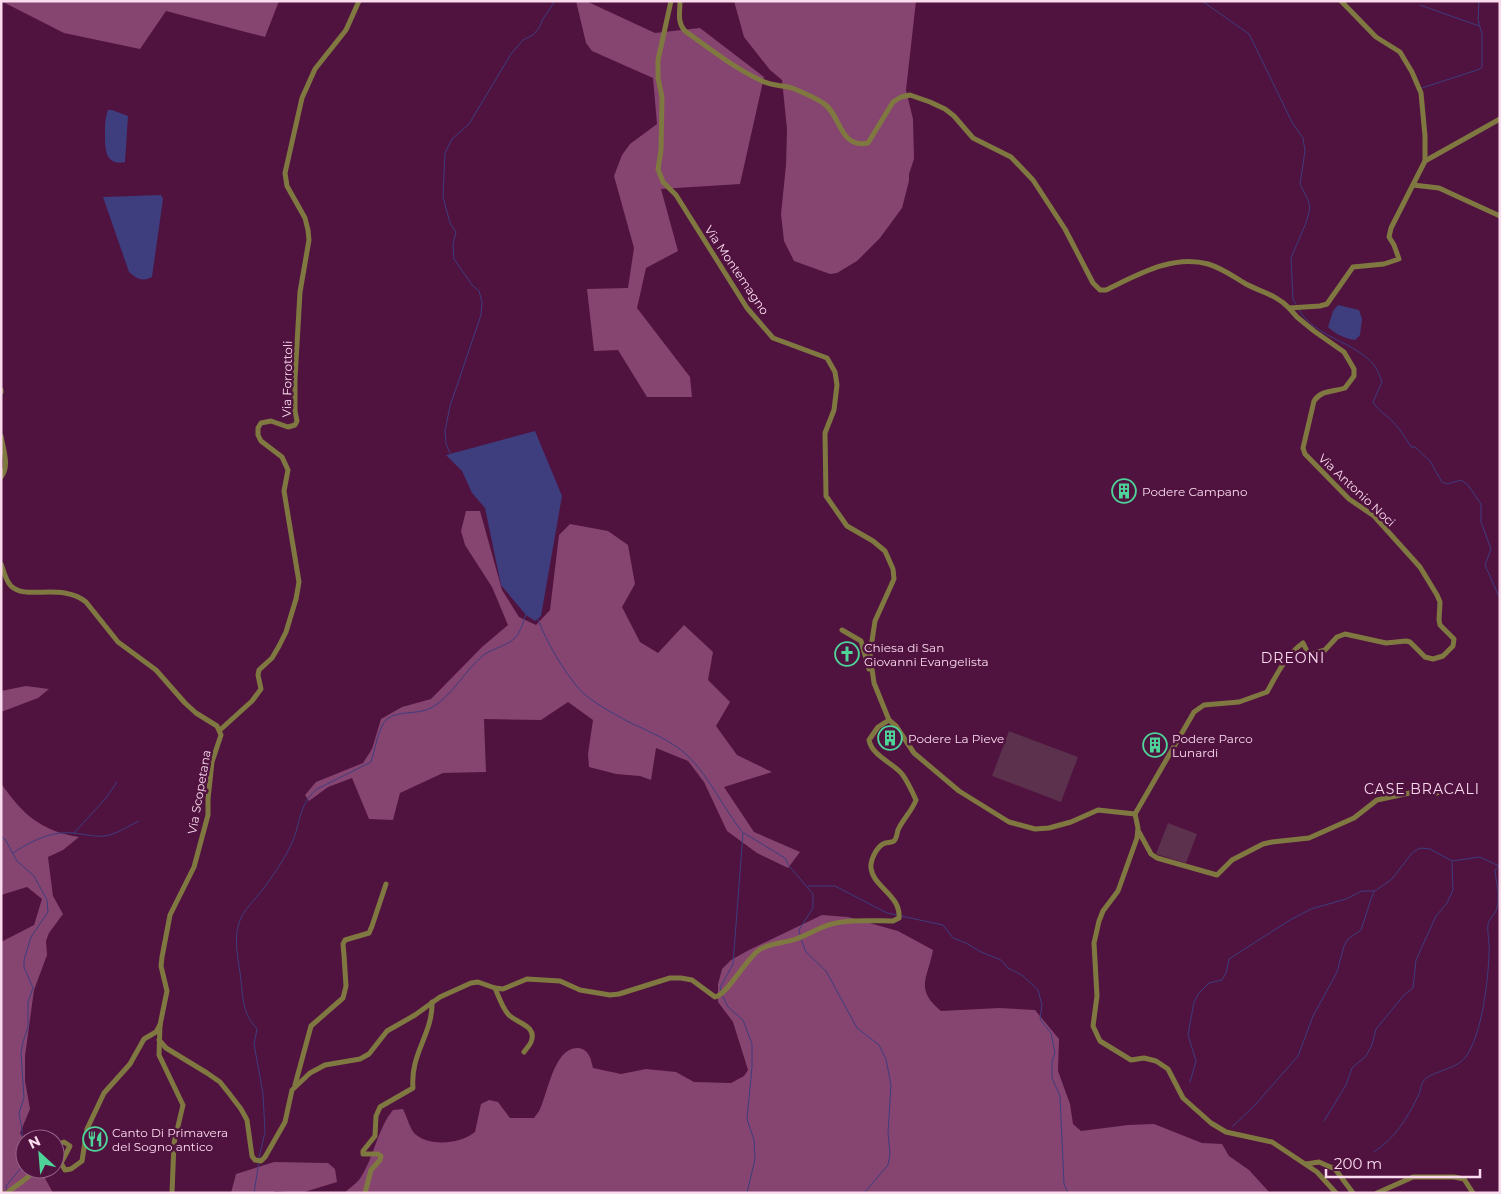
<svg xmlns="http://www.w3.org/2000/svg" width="1501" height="1194" font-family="Montserrat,sans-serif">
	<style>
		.green { fill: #5c314d }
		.forest { fill: #864470 }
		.water { fill: #3e3d7e }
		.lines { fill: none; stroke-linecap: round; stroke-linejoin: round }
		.stream { stroke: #3e3d7e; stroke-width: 1 }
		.street { stroke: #807841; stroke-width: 5 }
		.labels { text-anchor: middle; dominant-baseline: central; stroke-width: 5; stroke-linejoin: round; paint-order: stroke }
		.street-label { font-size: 12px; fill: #fadbee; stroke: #50123f }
		.poi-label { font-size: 12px; fill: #fadbee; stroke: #50123f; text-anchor: start }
		.neighbourhood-label { font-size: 14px; letter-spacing: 1px; fill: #fadbee; stroke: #50123f }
	</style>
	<rect width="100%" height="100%" fill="#50123f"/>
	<g class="green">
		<polygon points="1009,731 1078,757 1061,802 992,776"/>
		<polygon points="1168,823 1197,834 1186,863 1156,854"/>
	</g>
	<g class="forest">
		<polygon points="1,1 279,1 265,37 166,11 140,49 64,33"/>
		<polygon points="576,1 586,1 655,33 700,28 764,77 740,184 661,189 678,251 646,268 637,308 690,377 692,397 647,397 618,350 594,351 587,289 628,288 634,248 614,176 622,155 630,144 657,124 653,78 592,51 586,43"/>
		<polygon points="734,1 916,1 906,90 913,119 914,159 909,174 909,181 902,208 880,238 857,261 837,273 830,274 794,261 784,241 781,214 786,165 787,129 782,80 770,70 744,37"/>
		<polygon points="466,511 480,511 502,590 519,617 536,625 550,610 559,535 570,524 608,531 628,545 635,584 622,607 640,642 658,653 684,625 713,652 708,680 730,702 716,726 737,755 772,772 724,787 754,832 800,852 788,868 757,853 727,831 704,782 688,761 656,748 651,780 640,776 616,774 589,767 588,754 593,720 568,702 541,720 484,719 486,772 443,773 400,793 393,820 369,819 352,778 328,787 309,801 305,795 316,782 363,763 372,749 381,719 402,707 431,699 482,647 508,625 492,587 465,545 461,531"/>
		<polygon points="26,686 49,689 38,698 1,712 1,691"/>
		<path d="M1 783C22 814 41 831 79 837L63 850 48 857 53 896 63 914 49 933 46 941 47 955 34 990 25 1056V1081L30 1109 20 1133 25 1141V1169H40L53 1193H1V942L34 925 42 899 27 887 1 895Z"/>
		<path d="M822 915 848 917 898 931 933 950C928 978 914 989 941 1011L999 1008 1035 1010 1059 1039 1058 1071 1070 1104 1073 1124 1081 1131 1128 1125 1154 1124 1202 1143 1222 1144 1229 1156 1249 1170 1270 1193H344C349 1189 355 1184 359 1180 374 1159 377 1129 393 1110L403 1109C407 1117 410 1129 415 1134 430 1147 460 1144 475 1132L481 1104 489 1100 498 1102 510 1118H534C536 1115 539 1112 540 1109 548 1093 554 1047 578 1048 589 1049 591 1059 593 1068L621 1074 646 1069 676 1072 694 1082 731 1083 744 1076 748 1070 733 1022 718 1002V984L722 969 731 960 749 950Z"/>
		<polygon points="274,1162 328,1163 335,1169 337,1182 301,1193 275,1191 273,1193 231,1193 236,1174"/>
	</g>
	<g class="water">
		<path d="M108 110H112L128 116 125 162C105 166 105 149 105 135 105 126 105 118 108 110Z"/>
		<path d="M161 195 163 199 152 277C142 282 137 279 129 272L103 197Z"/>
		<path d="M1338 305 1359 310 1362 319 1360 335 1355 340C1346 339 1335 334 1328 327L1333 311Z"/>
		<polygon points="535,431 562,496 541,616 535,621 526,615 501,585 485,508 472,493 462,471 446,455"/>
	</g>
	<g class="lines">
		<g class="stream">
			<polyline points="1202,1 1249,34 1293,124 1303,138 1305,151 1300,184 1308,200 1310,208 1306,223 1291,258 1293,300 1296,304"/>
			<polyline points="1420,5 1479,26"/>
			<polyline points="1422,88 1480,69 1482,67 1482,34 1478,20 1479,1"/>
			<path d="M1299 310C1316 338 1354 341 1374 365 1378 370 1380 377 1382 382L1373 402C1378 411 1387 415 1394 423 1401 430 1406 439 1411 447H1415L1430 461 1442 482 1447 484 1461 480 1468 485 1481 504V522L1491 549 1485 565 1500 599"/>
			<polyline points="450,453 446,444 445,431 450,406 481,315 482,302 479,291 472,285 454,259 453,244 456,232 450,223 443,197 445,153 452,139 469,124 511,54 523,40 533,35 539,28 543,19 555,1"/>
			<path d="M537 617C547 643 562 669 580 690 589 700 614 714 627 721 647 731 671 740 687 755 710 777 723 808 743 833L733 964 720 988 721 991"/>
			<polyline points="74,833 106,798 117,782"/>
			<polyline points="744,833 785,858 789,866 813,894 813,908 799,930 800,935"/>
			<polyline points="1,837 5,839 17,861 34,876 47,900 48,912 31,937 24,960 24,967 33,988 28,1002 28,1027 23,1042 21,1053 24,1098 19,1113 22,1129 23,1161 20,1169 6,1186 7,1190"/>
			<path d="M13 853C31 841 51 831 73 833 84 834 94 837 104 836 116 835 128 826 139 821"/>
			<polyline points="808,886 835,886 887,913 897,915"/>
			<polyline points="901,916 943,925 953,938 966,943 981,952 1001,960 1008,968 1022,975 1038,990 1042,1005 1040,1019 1051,1033 1055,1053 1052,1061 1052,1078 1060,1096 1064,1184 1068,1193"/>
			<polyline points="801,939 806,952 826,971 857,1028 879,1045 886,1059 891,1085 888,1133 890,1154 888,1165 864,1193"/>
			<polyline points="722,995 728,1007 743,1020 752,1044 752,1067 747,1119 754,1140 755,1159 747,1193"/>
			<polyline points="1190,1082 1196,1061 1188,1035 1194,1002 1199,993 1209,983 1222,980 1226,973 1229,959 1290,920 1311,909 1346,899 1362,891 1375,891 1392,879 1412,853 1420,848 1430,849 1452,861 1480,857 1499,866"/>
			<polyline points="1324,1121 1346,1085 1352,1068 1366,1056 1372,1045 1376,1029 1404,995 1413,988 1416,960 1436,916 1447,903 1453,890 1452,862"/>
			<polyline points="1232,1127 1256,1104 1298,1056 1313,1016 1337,972 1344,946 1348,939 1361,930 1371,899 1374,892"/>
			<path d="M1374 1152C1395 1138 1407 1119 1418 1096 1421 1092 1420 1086 1423 1082 1428 1072 1455 1070 1465 1058 1482 1035 1488 982 1489 954 1490 945 1487 932 1488 924 1489 919 1494 915 1496 911 1501 897 1496 883 1495 870L1500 866"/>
			<path d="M259 1158 265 1132 263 1094 254 1044 257 1029C243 1013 243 1001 241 980 239 962 233 941 239 923 243 910 255 900 263 889 273 876 283 861 290 847 301 826 297 806 317 789L371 762C375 751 378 727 387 719 399 710 418 715 431 708 454 695 464 670 485 654 494 648 507 646 515 638 521 631 523 623 526 614"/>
			<polyline points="254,1193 259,1161"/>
		</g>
		<g class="street">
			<polyline points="671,1 658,60 658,78 662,97 661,150 658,169 663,182 676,195 747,308 773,338 827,358 835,372 837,385 834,410 825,433 826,496 847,526 873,541 885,551 893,569 894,579 875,621 870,654 874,683 889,720 896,726 914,753 959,791 1009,822 1035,829 1049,828 1071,822 1098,810 1135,814"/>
			<path d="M680 1C680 12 677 23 685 31 710 49 734 68 762 81 772 86 782 85 792 88 802 92 814 97 823 103 841 114 839 149 868 143L893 102 901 97 910 95 930 102 945 109 954 116 973 138 1011 157 1033 180 1065 229 1093 283 1100 290H1106C1137 275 1173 254 1208 264 1222 268 1234 277 1246 284 1261 292 1277 295 1289 308L1320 306 1327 304 1353 267 1384 264 1399 259 1394 245 1389 237 1391 228 1425 161 1500 119"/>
			<polyline points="1341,1 1376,37 1400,52 1412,72 1421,93 1425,136 1425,161"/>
			<polyline points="1413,185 1439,188 1500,216"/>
			<polyline points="1,390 1,392"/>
			<path d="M1 436C3 448 10 467 1 477"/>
			<path d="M1 564C4 571 5 580 11 586 26 601 62 582 86 602L118 642 156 670 185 703 196 713 217 726 221 735 212 762 208 799V815L194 867 170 915 162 957 161 966 167 991 160 1025 159 1055 183 1105 174 1143 172 1193"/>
			<polyline points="842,630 861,641 869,669"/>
			<polyline points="220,730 252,701 261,689 258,675 259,670 272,658 279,646 286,632 296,599 299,582 284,491 288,470 282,457 261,441 258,435 258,428 261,423 271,421 288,427 295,425 297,421 295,411 295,379 300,292 309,240 308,230 305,218 287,186 285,173 302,98 315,69 346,30 359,1"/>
			<path d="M1135 814 1194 712 1204 705 1239 702 1267 692C1277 674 1286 655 1303 643L1309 655 1325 650 1337 637 1345 634 1386 643 1406 641 1410 642 1425 657 1433 659 1443 656 1453 646 1454 639 1440 625 1439 620 1440 602 1437 595 1420 567 1374 516 1349 499 1305 454 1303 448 1314 401C1321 390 1333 392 1345 388L1354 376V369L1344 352 1314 331 1297 317 1289 308"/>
			<polyline points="1135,814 1138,828 1137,838 1118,891 1103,911 1099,921 1094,943 1097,996 1093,1026 1100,1041 1131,1060 1144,1058 1156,1061 1168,1069 1183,1098 1211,1123 1226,1132 1272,1142 1317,1172 1336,1193"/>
			<polyline points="1139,832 1151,854 1157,858 1217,875 1232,860 1263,844 1272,842 1309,838 1354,818 1377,800 1419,791 1437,793"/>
			<path d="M495 988C499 997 502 1007 508 1014 515 1023 538 1025 531 1042 530 1045 526 1049 524 1052"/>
			<path d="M159 1040 166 1048 207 1073 220 1082 228 1092 241 1109 247 1120 252 1156 255 1160 261 1161 265 1157 285 1122 292 1090 310 1073 325 1065 360 1059 369 1054 387 1031 415 1015 440 997 471 983 478 982 495 988 503 989 527 979 560 981 580 990 610 995 619 994 670 978H681L692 980 715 997C727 995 746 959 759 950 769 943 785 943 796 939 807 935 817 929 828 925 847 919 873 921 893 921L899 918C901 895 873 887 871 868 870 861 876 848 883 844 886 842 891 843 894 841 897 838 897 833 898 830 903 819 912 811 916 800 912 791 908 782 902 774 892 762 872 756 869 740L878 727 889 720"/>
			<polyline points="295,1085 311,1026 343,998 346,986 344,955 343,944 345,940 369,933 372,926 386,884"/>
			<polyline points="55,1145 64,1142 70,1146 61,1163 65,1170 71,1169 82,1161 87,1129 104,1093 130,1064 144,1039 156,1032 160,1025"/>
			<polyline points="1306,1164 1319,1162 1335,1169 1353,1193"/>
			<polyline points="1,1192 2,1193"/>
			<path d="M7 1193C16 1185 30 1178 35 1169"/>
			<path d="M365 1193 371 1170 380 1160 381 1156 378 1154H363V1151L375 1136 376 1116 380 1107 413 1088C410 1053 433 1034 432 1002"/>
			<polyline points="1377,1193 1413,1177 1454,1177 1464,1179 1473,1193"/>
		</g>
	</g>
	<defs>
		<g id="building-ring" transform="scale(1.25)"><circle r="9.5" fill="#50123f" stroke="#4ed399" stroke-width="1.5"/><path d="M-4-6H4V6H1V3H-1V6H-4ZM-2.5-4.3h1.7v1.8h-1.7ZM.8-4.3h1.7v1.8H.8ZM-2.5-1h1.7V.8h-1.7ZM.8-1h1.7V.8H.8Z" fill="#4ed399"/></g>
		<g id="church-ring" transform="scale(1.25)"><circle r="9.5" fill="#50123f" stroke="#4ed399" stroke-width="1.5"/><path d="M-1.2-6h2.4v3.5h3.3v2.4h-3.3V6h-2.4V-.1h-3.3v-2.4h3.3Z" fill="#4ed399"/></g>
		<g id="restaurant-ring" transform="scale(1.25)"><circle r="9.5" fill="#50123f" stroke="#4ed399" stroke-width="1.5"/><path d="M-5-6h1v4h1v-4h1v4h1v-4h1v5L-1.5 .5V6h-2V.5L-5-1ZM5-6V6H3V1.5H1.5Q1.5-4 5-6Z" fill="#4ed399"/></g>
	</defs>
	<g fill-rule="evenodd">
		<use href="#building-ring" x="1124" y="491"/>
		<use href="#church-ring" x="847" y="654"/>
		<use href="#building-ring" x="890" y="738"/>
		<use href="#building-ring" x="1155" y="745"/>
		<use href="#restaurant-ring" x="95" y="1139"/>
	</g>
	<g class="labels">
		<g class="street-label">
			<text transform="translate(737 270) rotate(56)">Via Montemagno</text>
			<text transform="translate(287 379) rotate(-89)">Via Forrottoli</text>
			<text transform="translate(1357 490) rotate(43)">Via Antonio Noci</text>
			<text transform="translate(199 792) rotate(-80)">Via Scopetana</text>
		</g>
		<g class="poi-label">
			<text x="1142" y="491">Podere Campano</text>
			<text x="864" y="647">Chiesa di San<tspan x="864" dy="14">Giovanni Evangelista</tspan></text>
			<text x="908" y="738">Podere La Pieve</text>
			<text x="1172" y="738">Podere Parco<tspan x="1172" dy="14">Lunardi</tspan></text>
			<text x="112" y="1132">Canto Di Primavera<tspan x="112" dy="14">del Sogno antico</tspan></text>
		</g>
		<g class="neighbourhood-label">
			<text x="1293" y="658">DREONI</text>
			<text x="1422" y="789">CASE BRACALI</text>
		</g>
	</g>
	<rect width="1501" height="1194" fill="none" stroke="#fadbee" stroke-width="5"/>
	<g transform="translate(40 1154) rotate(334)"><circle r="24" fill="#50123f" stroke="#946285"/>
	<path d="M0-4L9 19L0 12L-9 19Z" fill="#4ed399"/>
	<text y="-8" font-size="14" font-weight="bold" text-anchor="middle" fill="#fadbee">N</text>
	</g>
	<path d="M1326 1169v8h154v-8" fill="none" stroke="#fadbee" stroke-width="2.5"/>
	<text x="1334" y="1169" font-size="15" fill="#fadbee" stroke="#50123f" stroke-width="4" paint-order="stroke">200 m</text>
</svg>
